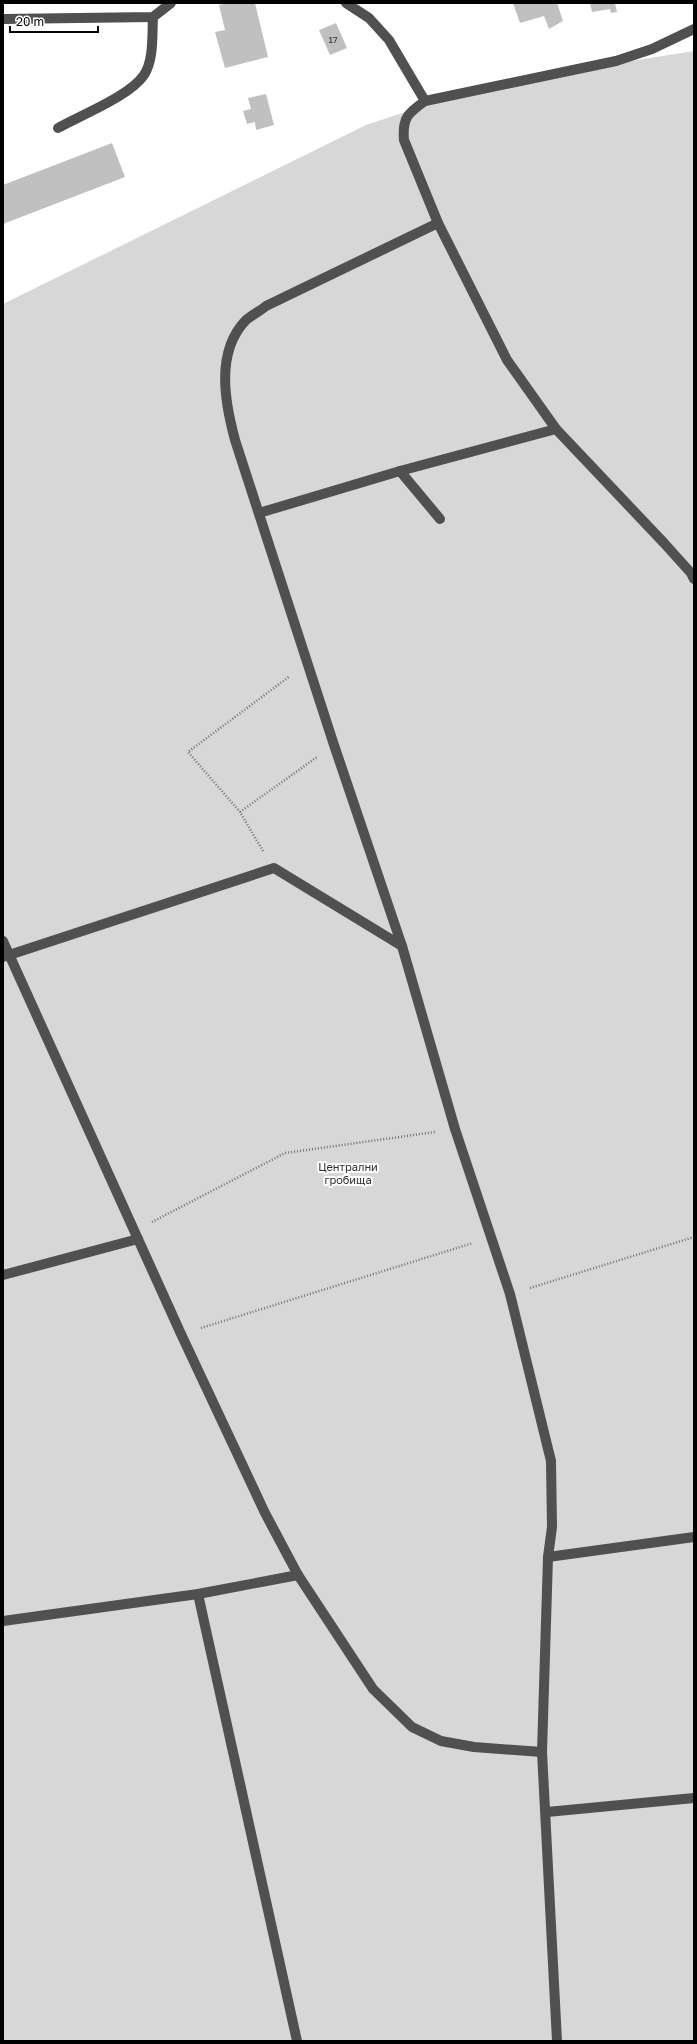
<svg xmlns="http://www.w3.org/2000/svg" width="697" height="2044" font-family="'Golos Text',sans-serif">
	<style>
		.green { fill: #d7d7d7 }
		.building { fill: #c0c0c0 }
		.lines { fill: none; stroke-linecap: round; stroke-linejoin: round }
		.path { stroke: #727272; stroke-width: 2.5; stroke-dasharray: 1 2; stroke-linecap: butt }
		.minor { stroke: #505050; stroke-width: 10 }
		.labels { text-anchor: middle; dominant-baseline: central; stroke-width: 4; stroke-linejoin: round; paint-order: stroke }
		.number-label { font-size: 9px; fill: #303030 }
		.park-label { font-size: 11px; fill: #2e2e2e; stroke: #fff }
	</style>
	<rect width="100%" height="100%" fill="#fff"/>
	<polygon class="green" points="694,51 694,2041 3,2041 3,304 366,125 492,83"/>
	<g class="building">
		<polygon points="228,3 255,3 268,57 225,68 215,32 225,30 219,5"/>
		<polygon points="513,3 557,3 563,21 549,29 544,16 520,23"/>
		<polygon points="590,3 615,3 617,12 611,13 610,9 592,12"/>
		<polygon points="336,23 347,48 330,55 319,30"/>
		<polygon points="266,94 274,125 256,130 255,122 247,124 243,111 251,109 248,98"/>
		<polygon points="112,143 125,177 3,224 3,185"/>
	</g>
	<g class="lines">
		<g class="path">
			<polyline points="240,812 317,757"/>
			<polyline points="263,851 240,812 188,752 290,676"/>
			<polyline points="152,1222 285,1153 435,1132"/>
			<polyline points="530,1288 694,1237"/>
			<polyline points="201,1328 473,1243"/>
		</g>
		<g class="minor">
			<polyline points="346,3 369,18 389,40 425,101"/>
			<polyline points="3,19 153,17 171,3"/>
			<path d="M694 29 652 49 616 61 425 101C408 113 402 118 404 140L438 223 507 360 556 429 664 543 691 573 694 579"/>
			<path d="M58 128C81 115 130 96 144 75 154 60 152 35 153 17"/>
			<path d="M438 223 266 306C260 311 252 315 246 320 215 352 225 403 235 440L334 745 402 946 455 1129 510 1294 551 1461 552 1527 548 1557 542 1752 557 2041"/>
			<polyline points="400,471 440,519"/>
			<polyline points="259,513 400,471 556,429"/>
			<polyline points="3,941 181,1334 265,1513 298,1575 373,1689 412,1727 441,1741 474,1747 542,1752"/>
			<polyline points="3,957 274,868 402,946"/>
			<polyline points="3,1275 138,1239"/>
			<polyline points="548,1557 694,1537"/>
			<polyline points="198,1594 297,2041"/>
			<polyline points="3,1621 198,1594 298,1575"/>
			<polyline points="547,1812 694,1798"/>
		</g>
	</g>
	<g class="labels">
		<g class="number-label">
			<text x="333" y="39">17</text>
		</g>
		<g class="park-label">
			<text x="348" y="1166">Централни<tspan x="348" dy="13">гробища</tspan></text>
		</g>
	</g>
	<rect width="697" height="2044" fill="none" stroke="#000000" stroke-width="8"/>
	<path d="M10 26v6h88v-6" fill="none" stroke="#000000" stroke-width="2"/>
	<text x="16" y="26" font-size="12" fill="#000000" stroke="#ffffff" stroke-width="3" paint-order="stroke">20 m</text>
</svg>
